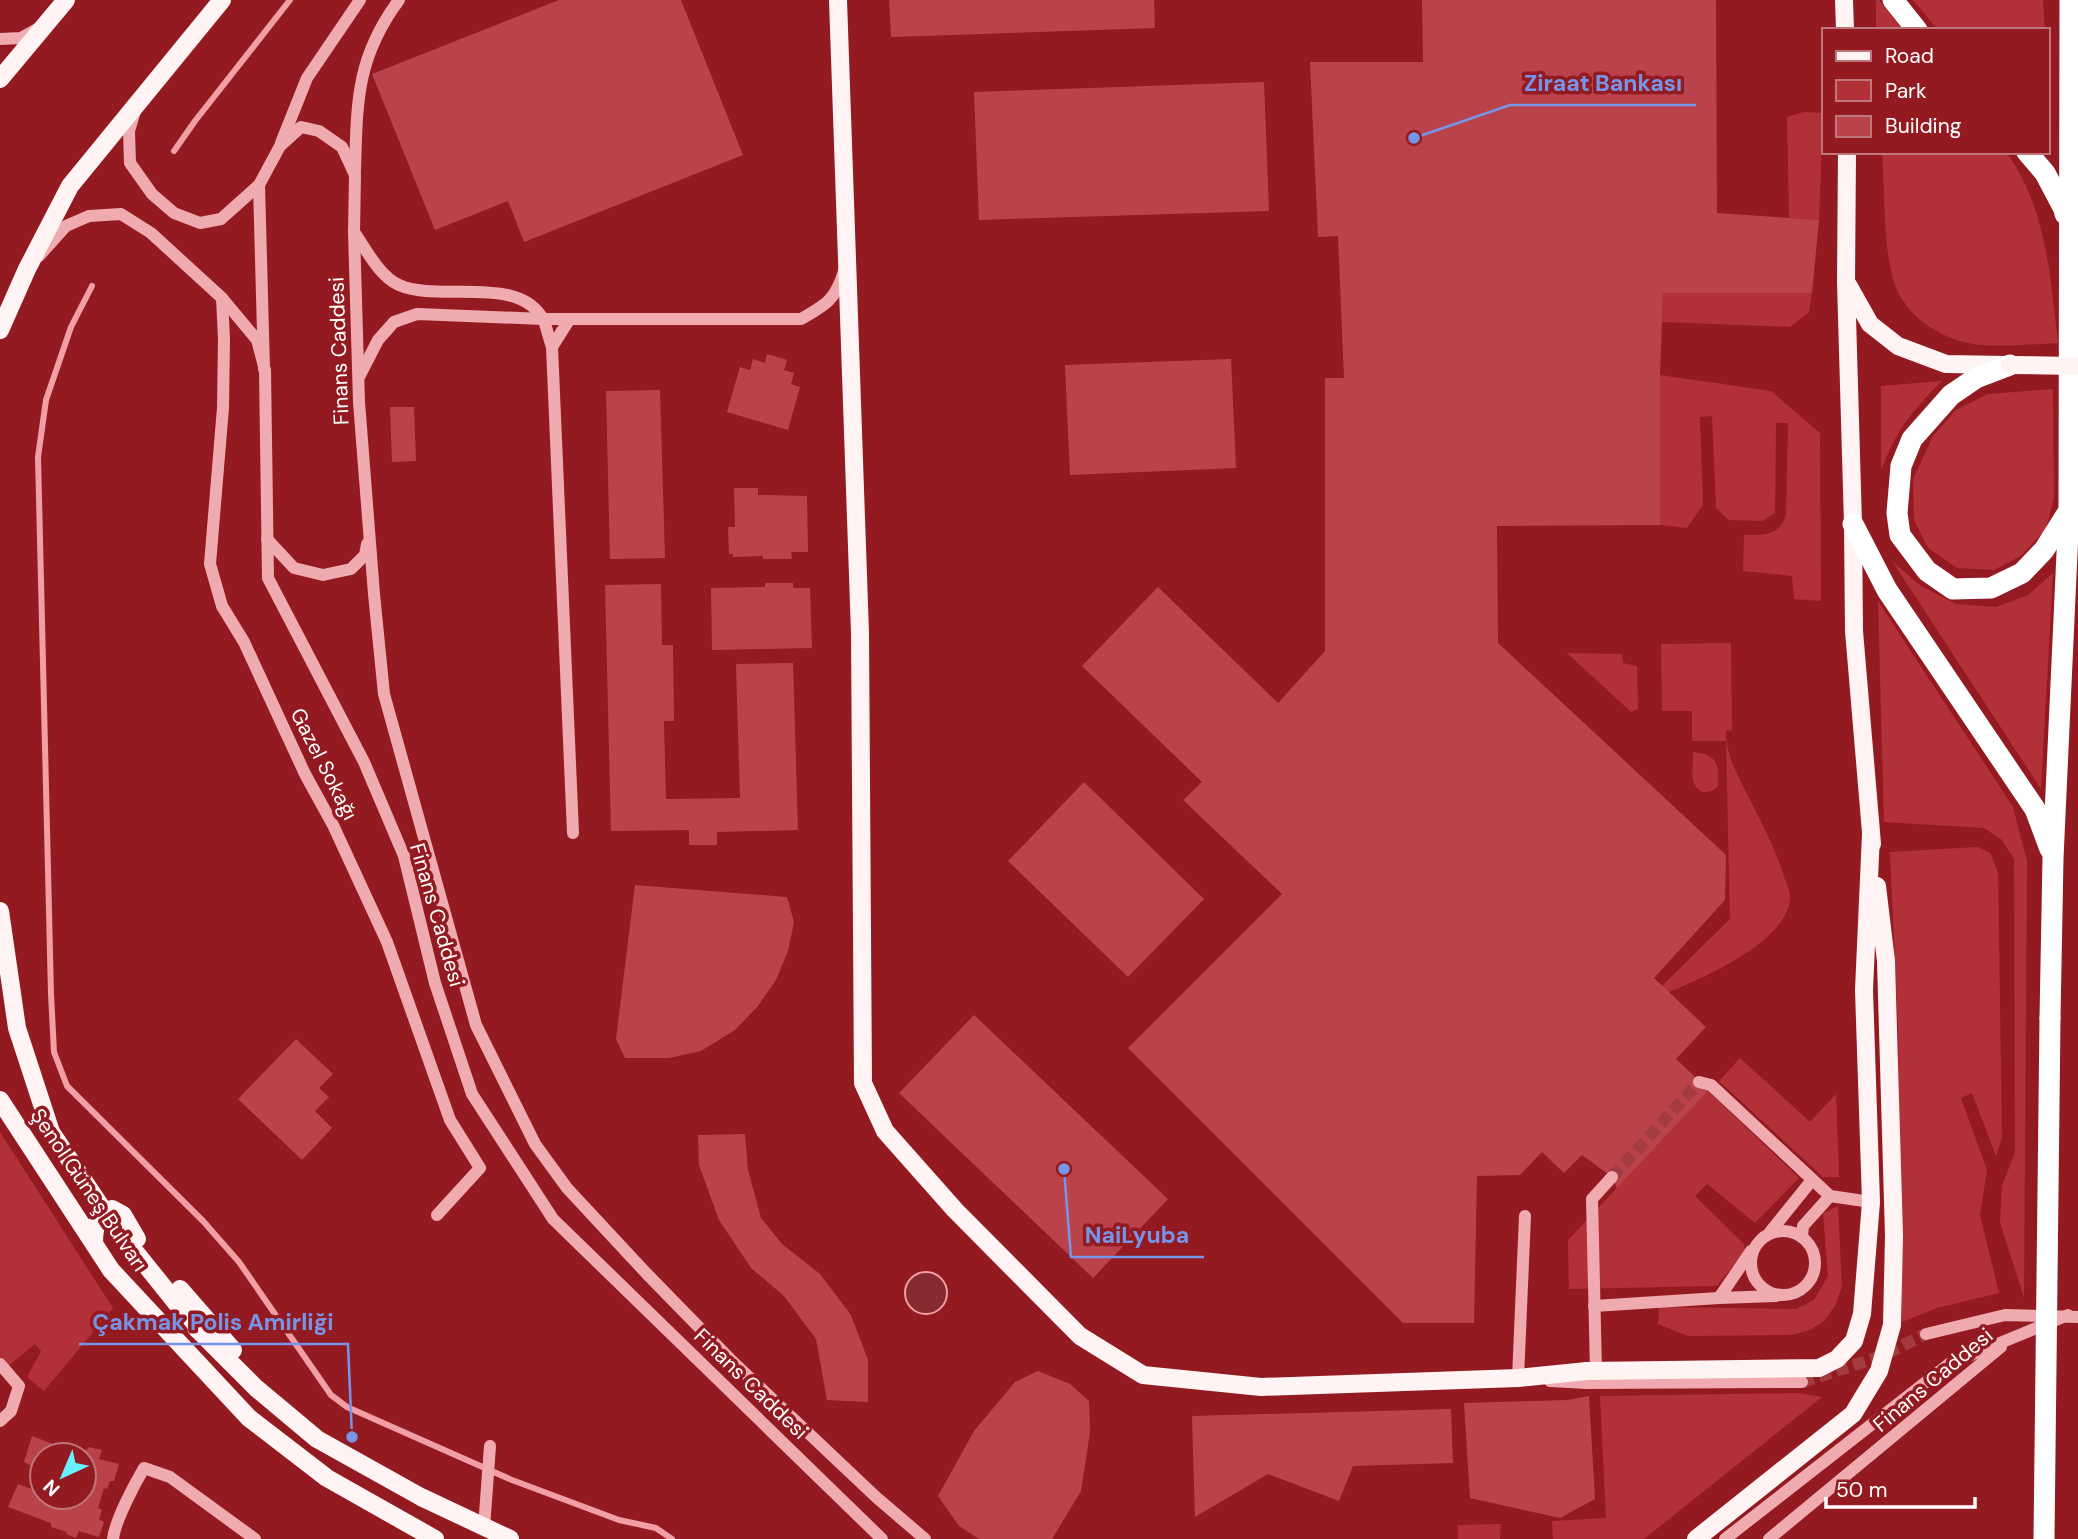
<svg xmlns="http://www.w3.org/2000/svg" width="2078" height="1539" font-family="'DM Sans',sans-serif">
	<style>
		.green { fill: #b23139 }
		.water { fill: #852c31; stroke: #f19ea5; stroke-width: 2 }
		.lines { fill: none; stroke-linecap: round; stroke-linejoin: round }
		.stream { stroke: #f19ea5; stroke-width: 6 }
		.building { fill: #ba434b }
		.minor-tunnel { stroke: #a33c42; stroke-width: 12; stroke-dasharray: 12 6; stroke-linecap: butt }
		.minor { stroke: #efabb0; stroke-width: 12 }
		.major { stroke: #fff3f3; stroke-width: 18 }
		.highway { stroke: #fff; stroke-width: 21 }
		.major-bridge { stroke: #fff3f3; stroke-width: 18 }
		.highway-bridge { stroke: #fff; stroke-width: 21 }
		.labels { text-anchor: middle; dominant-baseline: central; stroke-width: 7; stroke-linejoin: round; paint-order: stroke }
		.street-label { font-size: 21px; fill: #fff; stroke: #931a21 }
		.leader { fill: none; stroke: #7795e8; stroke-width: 2.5 }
		.callout-dot { fill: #7795e8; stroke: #931a21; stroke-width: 2.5 }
		.callout-label { font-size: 23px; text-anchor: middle; font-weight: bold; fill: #7795e8; stroke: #931a21; stroke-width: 7; stroke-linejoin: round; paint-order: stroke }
	</style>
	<rect width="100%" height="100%" fill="#931a21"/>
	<g class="green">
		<polygon points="1876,0 1879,0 1902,30 1876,30"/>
		<polygon points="1913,0 2043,0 2045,30 1938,30"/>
		<polygon points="1804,112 1823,113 1819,220 1789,218 1787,117"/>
		<path d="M1882 152H2006C2047 208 2050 276 2058 343 2033 344 2007 347 1983 345 1947 343 1908 320 1895 285 1883 253 1885 188 1882 152Z"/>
		<polygon points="1663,293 1812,293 1809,312 1790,327 1662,322"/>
		<path d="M1660 375 1771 391 1820 433 1821 601 1794 599 1792 576 1743 571 1744 535C1764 535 1779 536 1786 515L1788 423H1776L1775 513 1762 521 1729 520 1716 508 1712 416 1700 417 1703 505 1687 528 1660 525Z"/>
		<path d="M1942 381C1910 413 1898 428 1881 470V386Z"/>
		<polygon points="2053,389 2054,498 2046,529 2021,556 1994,570 1957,568 1928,548 1914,520 1913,479 1933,436 1956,410 1988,394"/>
		<polygon points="1892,561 1921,586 1956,604 1996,607 2028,595 2053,573 2041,789"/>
		<polygon points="1878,601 2013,807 2027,861 2024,1298 2000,1222 2002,1186 2015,1152 2014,859 2002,840 1984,828 1884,822"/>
		<path d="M1731 643 1732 730 1726 731C1725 753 1738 776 1748 796 1762 824 1777 851 1785 880 1787 884 1790 891 1790 896 1790 942 1700 979 1664 994L1661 987 1730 919 1726 741H1692V711H1662L1661 644Z"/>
		<polygon points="1567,653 1622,654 1623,663 1637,666 1638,709 1631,712"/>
		<path d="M1693 752C1717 754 1719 764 1718 786 1711 794 1698 795 1694 783 1691 775 1693 761 1693 752Z"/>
		<polygon points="1977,847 1990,853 1998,872 2002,1137 1996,1156 1972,1093 1961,1098 1987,1170 1980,1215 1999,1293 1937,1308 1902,1322 1898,1029 1890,852"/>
		<polygon points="1740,1058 1810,1122 1836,1094 1839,1177 1823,1177 1719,1081"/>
		<polygon points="1708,1091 1799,1178 1755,1223 1707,1184 1695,1196 1744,1244 1745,1251 1717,1286 1569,1289 1568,1240"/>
		<polygon points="0,1132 113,1308 44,1391 27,1377 41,1351 35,1344 0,1373"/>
		<polygon points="1838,1206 1842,1287 1835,1306 1824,1321 1810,1330 1791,1335 1688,1336 1658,1324 1659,1307 1796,1309 1814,1300 1828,1276 1823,1213"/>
		<polygon points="1798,1393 1822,1397 1644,1539 1553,1539 1552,1521 1606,1518 1600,1396"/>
		<polygon points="1501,1524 1500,1539 1458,1539 1458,1525"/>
	</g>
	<circle class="water" cx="926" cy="1293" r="21"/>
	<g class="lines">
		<g class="stream">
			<polyline points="174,151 195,121 290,0"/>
			<polyline points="92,286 71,327 46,400 38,457 51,994 54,1052 67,1086 203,1221 239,1262 331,1395 347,1407 512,1480 619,1520 656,1528 672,1539"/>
		</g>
	</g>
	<g class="building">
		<polygon points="559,0 681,0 743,155 524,242 508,201 435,230 372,74"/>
		<polygon points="889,0 1154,0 1155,28 891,37"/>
		<polygon points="1422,0 1716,0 1717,213 1819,220 1812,293 1663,293 1660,375 1660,525 1497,526 1498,643 1726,855 1725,900 1654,978 1706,1027 1676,1059 1709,1090 1617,1188 1612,1177 1582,1155 1564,1173 1542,1152 1520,1175 1477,1176 1474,1323 1403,1323 1128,1048 1282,894 1183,800 1202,782 1082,666 1158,587 1278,703 1325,651 1325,378 1344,378 1338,236 1318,237 1310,62 1423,62"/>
		<polygon points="1264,82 1269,211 979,220 974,92"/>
		<polygon points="767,354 787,360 784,370 794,373 791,384 800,387 788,430 727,412 740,367 750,370 753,359 765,363"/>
		<polygon points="1231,359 1236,468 1070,475 1065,365"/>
		<polygon points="660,390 665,558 610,559 606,391"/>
		<polygon points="390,407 414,407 416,461 392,462"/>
		<polygon points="734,488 758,488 758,495 807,496 808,552 791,552 792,559 763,559 763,556 733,557 733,554 729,554 728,527 735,527"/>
		<polygon points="765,583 793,583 793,588 810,588 812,648 712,650 711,588 765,587"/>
		<polygon points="661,584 662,645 673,645 674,721 664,721 666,799 740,798 736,664 793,663 798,830 717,832 717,845 689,845 689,830 611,831 605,585"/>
		<polygon points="1084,782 1204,899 1128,977 1008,861"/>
		<polygon points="635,885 787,897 794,922 788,951 776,980 758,1006 735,1030 701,1051 669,1058 625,1058 616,1039"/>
		<polygon points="974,1015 1168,1199 1093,1278 899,1093"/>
		<polygon points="296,1039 333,1074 319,1088 329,1097 315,1111 332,1128 302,1160 238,1099"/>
		<polygon points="745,1134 748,1170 761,1218 782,1244 820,1274 851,1315 868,1360 868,1402 827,1400 816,1339 784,1296 751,1268 719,1220 699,1165 698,1135"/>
		<polygon points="1038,1371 1070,1384 1089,1401 1090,1432 1081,1491 1052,1539 979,1539 959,1526 938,1496 974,1431 1015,1382"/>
		<polygon points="1589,1396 1595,1499 1560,1518 1470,1498 1464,1403 1568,1400"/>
		<polygon points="1451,1409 1453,1463 1353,1466 1339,1501 1268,1474 1195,1517 1192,1416"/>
		<polygon points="32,1436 71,1451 73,1446 87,1450 88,1447 102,1450 99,1459 119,1464 114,1481 110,1481 107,1489 104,1488 98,1508 102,1510 99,1519 104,1522 99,1537 79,1531 76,1538 66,1534 67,1532 51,1527 51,1523 8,1507 18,1484 37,1491 41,1477 42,1497 84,1497 84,1455 42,1455 42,1471 24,1462"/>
	</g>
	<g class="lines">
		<g class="minor-tunnel">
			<polyline points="1612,1177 1699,1082"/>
			<polyline points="1802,1382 1879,1357 1926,1334"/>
		</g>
		<g class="minor">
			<polyline points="0,39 21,38 39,28"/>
			<polyline points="135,111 129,131 130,163 152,194 174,213 200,223 221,219 259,185"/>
			<polyline points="281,143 307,78 360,0"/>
			<path d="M355 171C357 102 356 58 399 0"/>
			<path d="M354 232C366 249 379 276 399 285 439 303 520 273 544 321 547 329 549 339 552 347L573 833"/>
			<polyline points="39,256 66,226 89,216 121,214 151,233 222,298 257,340 265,370 268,578 364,762 404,856 435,983 472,1094 553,1219 882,1539"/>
			<polyline points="222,298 224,339 223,408 210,564 222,606 244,642 305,774 333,825 387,942 450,1120 480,1168 437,1215"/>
			<polyline points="552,347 569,320"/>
			<polyline points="264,369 259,185 280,146 301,127 319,131 342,147 355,175 354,232 359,402 374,594 384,694 476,1025 535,1144 567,1188 647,1274 730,1359 876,1497 925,1539"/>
			<path d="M359 377 378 340 394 322 417 314 543 319H801C826 305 836 299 844 271"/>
			<polyline points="267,539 294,568 323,575 351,569 365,555 367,544"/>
			<polyline points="1699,1082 1711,1085 1830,1196 1871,1202"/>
			<polyline points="1525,1216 1518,1378 1525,1379"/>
			<circle cx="1783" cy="1263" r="32"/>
			<polyline points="1770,1232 1812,1180"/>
			<polyline points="1802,1237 1803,1226 1830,1196"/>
			<polyline points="1751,1251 1719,1298 1776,1296"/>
			<polyline points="1594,1306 1719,1298"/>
			<polyline points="1926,1334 2005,1315 2078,1317"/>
			<polyline points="0,1364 19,1386 11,1411 0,1421"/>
			<polyline points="1596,1371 1592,1199 1612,1177"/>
			<polyline points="1550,1381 1587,1383 1802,1382"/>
			<polyline points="484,1528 490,1446"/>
			<path d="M113 1539C115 1521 134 1485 144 1468L170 1477 255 1539"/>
			<polyline points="1725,1539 1949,1364 2068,1315"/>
			<polyline points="1769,1539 2001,1347"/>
		</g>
		<g class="major">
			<polyline points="838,0 860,633 863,1083 885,1131 955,1210 1080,1336 1143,1375 1261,1387 1518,1378 1587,1371 1819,1368 1837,1359 1854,1341 1862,1314 1871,1202 1864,990 1871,834"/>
			<polyline points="1844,0 1845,30"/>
			<polyline points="0,79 66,0"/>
			<polyline points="1847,152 1846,282 1853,524 1854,631 1872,844"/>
			<polyline points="1848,285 1870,324 1898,346 1946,364 2007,365"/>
			<polyline points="0,330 27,269 70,186 222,0"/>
			<polyline points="0,911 17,1028 51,1132 112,1223 198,1330 256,1388 317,1439 421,1497 510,1539"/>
			<polyline points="0,1100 111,1270 249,1418 327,1478 435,1539"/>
			<path d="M94 1244C94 1229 96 1215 112 1209L123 1215 137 1239"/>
			<polyline points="180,1289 233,1350"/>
			<polyline points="1696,1539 1853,1414 1879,1371 1892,1325 1894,1236 1886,961 1877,886"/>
		</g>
		<g class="highway">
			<polyline points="1893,0 1917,30"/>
			<polyline points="2027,152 2045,173 2064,209 2065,214"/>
			<polyline points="2010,365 1976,378 1951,395 1912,439 1901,466 1897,513 1900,535 1927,571 1953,589 1991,588 2022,573 2044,550 2068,512"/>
			<polyline points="1853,524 1887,590 2035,809 2050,849"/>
			<polyline points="2050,1018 2053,858 2069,510 2070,0"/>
		</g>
		<polyline class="major-bridge" points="2010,365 2078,366"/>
		<polyline class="highway-bridge" points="2044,1539 2050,1018"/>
	</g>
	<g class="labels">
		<g class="street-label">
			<text transform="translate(339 351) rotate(-92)">Finans Caddesi</text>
			<text transform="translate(324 764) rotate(63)">Gazel Sokağı</text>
			<text transform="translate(437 915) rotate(74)">Finans Caddesi</text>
			<text transform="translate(89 1190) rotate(56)">Şenol Güneş Bulvarı</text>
			<text transform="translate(1933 1380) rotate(-40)">Finans Caddesi</text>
			<text transform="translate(751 1384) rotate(44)">Finans Caddesi</text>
		</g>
	</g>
	<path class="leader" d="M1414 138L1510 105H1696M1064 1169L1071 1257H1204M352 1437L348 1344H79"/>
	<g class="callout-dot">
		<circle cx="1414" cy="138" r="7"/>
		<circle cx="1064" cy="1169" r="7"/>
		<circle cx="352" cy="1437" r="7"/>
	</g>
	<g class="callout-label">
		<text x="1603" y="91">Ziraat Bankası</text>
		<text x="1137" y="1243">NaiLyuba</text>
		<text x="213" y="1330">Çakmak Polis Amirliği</text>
	</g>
	<rect x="1822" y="28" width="228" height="126" fill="#931a21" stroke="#be767a" stroke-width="2"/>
	<rect x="1836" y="51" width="35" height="10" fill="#fff3f3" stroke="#be767a" stroke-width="2"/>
	<text x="1885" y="63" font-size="21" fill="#ffffff">Road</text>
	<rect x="1836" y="80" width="35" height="21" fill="#b23139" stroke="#be767a" stroke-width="2"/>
	<text x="1885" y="98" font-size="21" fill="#ffffff">Park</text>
	<rect x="1836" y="116" width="35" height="21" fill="#ba434b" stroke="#be767a" stroke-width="2"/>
	<text x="1885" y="133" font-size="21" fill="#ffffff">Building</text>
	<g transform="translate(63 1476) rotate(224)"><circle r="33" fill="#931a21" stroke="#be767a" stroke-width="2"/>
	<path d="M0-5L12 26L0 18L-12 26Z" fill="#69f1ff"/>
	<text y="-10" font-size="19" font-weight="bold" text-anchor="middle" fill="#ffffff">N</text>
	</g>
	<path d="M1826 1497v10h149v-10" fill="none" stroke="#ffffff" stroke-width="3.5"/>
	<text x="1836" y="1497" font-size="21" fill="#ffffff" stroke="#931a21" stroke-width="5" paint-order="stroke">50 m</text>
</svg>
